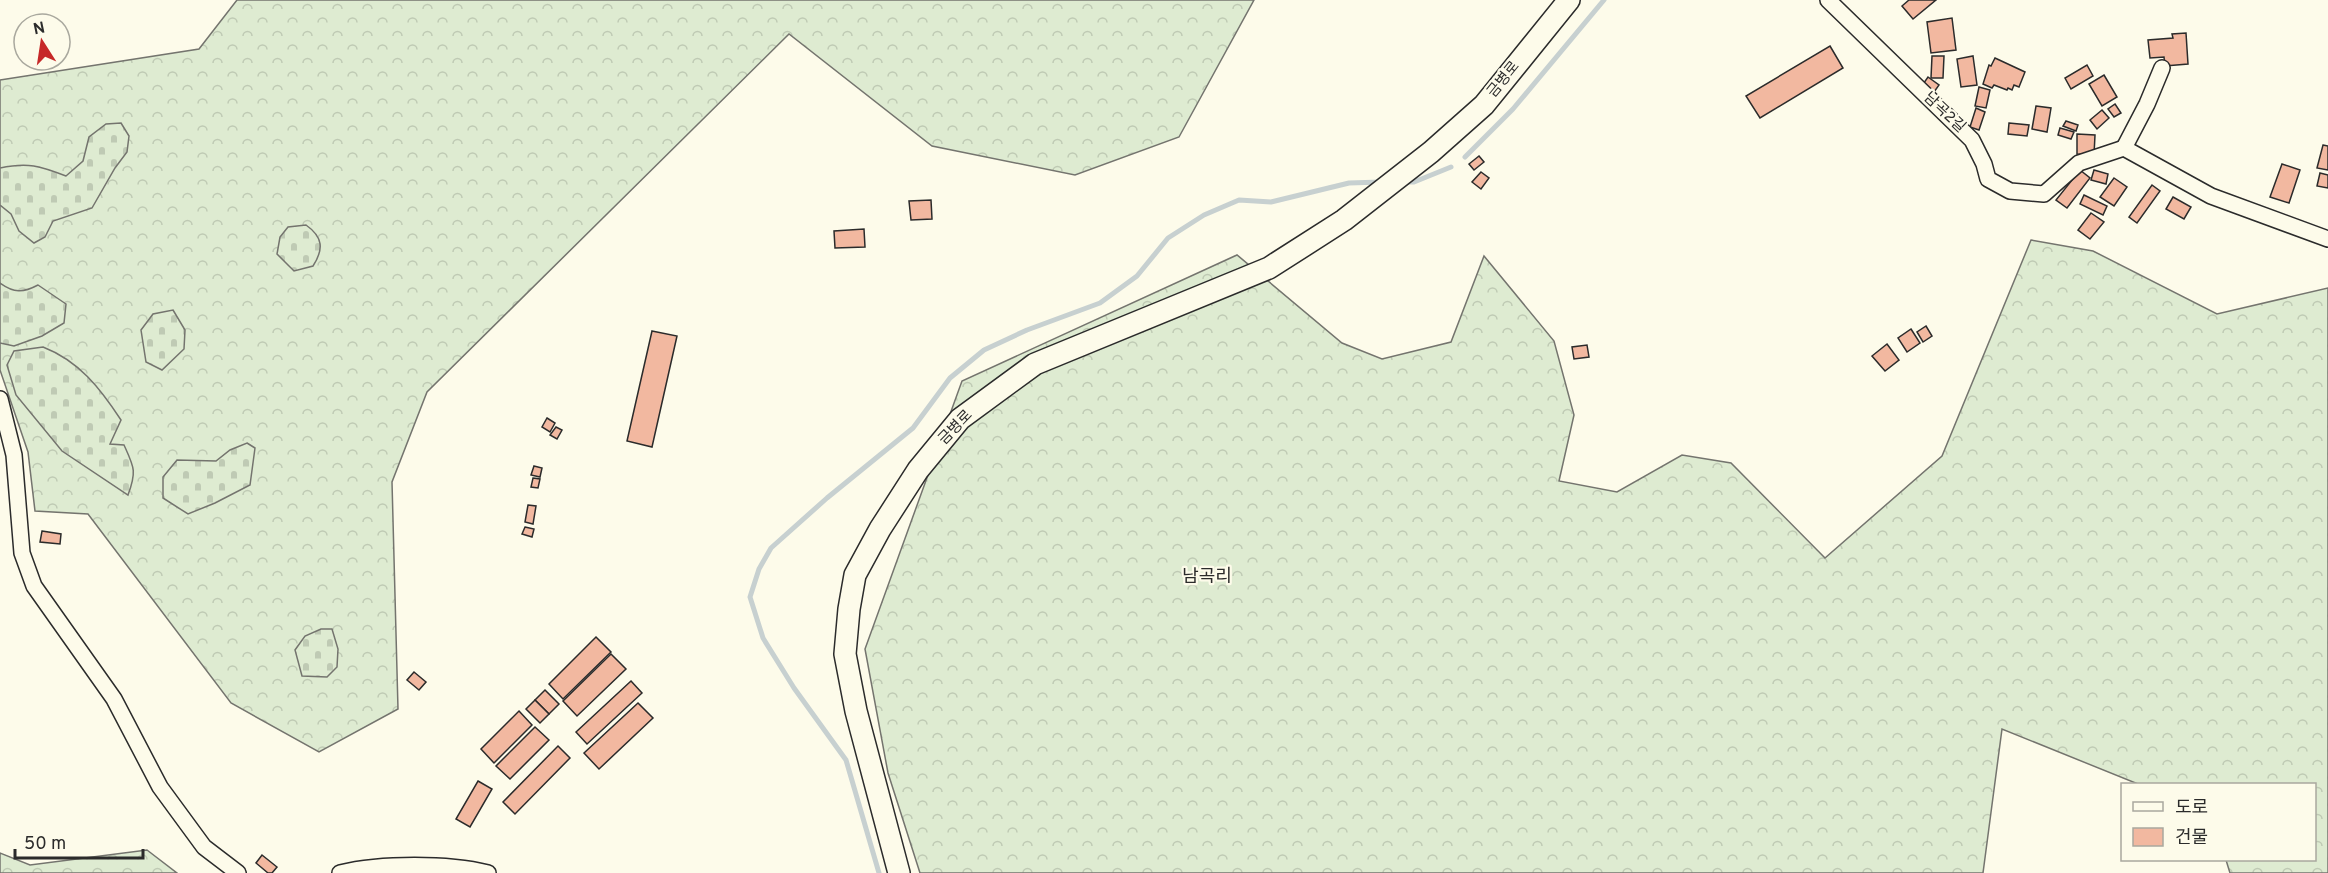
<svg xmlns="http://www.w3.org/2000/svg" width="2328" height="873" font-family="Overpass,'Noto Sans KR',sans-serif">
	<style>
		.forest { fill: url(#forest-crowns); stroke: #74746e; stroke-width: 1.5 }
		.cemetery { fill: url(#cemetery-stones); stroke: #74746e; stroke-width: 1.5 }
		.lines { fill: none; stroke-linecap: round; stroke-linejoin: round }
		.stream { stroke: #c7d0d0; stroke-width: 5 }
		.building { fill: #f2b8a0; stroke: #2b2b2b; stroke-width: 1.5 }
		.street-casing { stroke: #2b2b2b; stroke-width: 18 }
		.secondary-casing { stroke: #2b2b2b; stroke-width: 24 }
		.street { stroke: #fdfbea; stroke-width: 15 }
		.secondary { stroke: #fdfbea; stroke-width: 21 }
		.labels { text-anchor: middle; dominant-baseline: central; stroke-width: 4.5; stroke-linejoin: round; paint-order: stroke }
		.street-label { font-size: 15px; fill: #2b2b2b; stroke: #fdfbea }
		.quarter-label { font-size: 18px; fill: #2b2b2b; stroke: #fdfbea }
	</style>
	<defs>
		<pattern id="forest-crowns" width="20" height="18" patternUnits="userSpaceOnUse" patternTransform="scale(1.5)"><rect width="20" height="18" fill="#deebd1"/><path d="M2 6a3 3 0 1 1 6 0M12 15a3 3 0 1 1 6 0" fill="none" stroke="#bfcab4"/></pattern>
		<pattern id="cemetery-stones" width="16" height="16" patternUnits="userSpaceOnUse" patternTransform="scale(1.5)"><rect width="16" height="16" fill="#deebd1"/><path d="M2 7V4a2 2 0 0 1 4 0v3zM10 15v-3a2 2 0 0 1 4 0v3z" fill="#bfcab4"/></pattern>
	</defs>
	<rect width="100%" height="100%" fill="#fdfbea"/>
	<g class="forest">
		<polygon points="237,0 1254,0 1179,137 1075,175 932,146 789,34 427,392 392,482 398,709 319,752 231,703 88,514 35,511 28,452 0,370 0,80 199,49"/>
		<polygon points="2031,240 2093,251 2217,314 2328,288 2328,873 2230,873 2226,860 2314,860 2314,784 2138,784 2002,729 1983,873 920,873 888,773 865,649 962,381 1237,255 1342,343 1382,359 1451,342 1484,256 1554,341 1574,415 1559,481 1617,492 1682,455 1731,463 1825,558 1942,456"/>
		<polygon points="147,850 177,873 0,873 0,853 30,865"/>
	</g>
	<g class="cemetery">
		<path d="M121 123 129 136 127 152 115 168 92 208 53 221 45 237 34 243 19 231 11 214 0 205V168C28 162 40 166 66 176L83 161 89 137 106 124Z"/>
		<path d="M306 225C323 237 324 249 313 266L294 271 277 254 280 237 288 227Z"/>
		<path d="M0 283C14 293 23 293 38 285L66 304 64 323 42 336 14 346 0 343Z"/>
		<polygon points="173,310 185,330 184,349 162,370 146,362 141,330 153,314"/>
		<path d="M43 347C79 361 100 388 121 420L110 444 124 445C134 467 137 471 128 495L62 451 16 395 7 365 14 351Z"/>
		<polygon points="247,443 255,448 250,485 215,503 188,514 163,498 163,477 177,460 216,461 230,450"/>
		<polygon points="321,629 332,629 338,649 337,667 327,677 302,676 295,650 305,636"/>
	</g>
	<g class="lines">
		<g class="stream">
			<polyline points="1465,157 1513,109 1604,0"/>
			<polyline points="1405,182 1414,182 1451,167"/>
			<polyline points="879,873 846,760 794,688 763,638 750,597 759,569 771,548 827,498 913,428 950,378 984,350 1027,330 1100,303 1137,276 1168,238 1204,215 1239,200 1271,202 1349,183 1381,182"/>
		</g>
	</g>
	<g class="building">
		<polygon points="1909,0 1936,0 1913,19 1902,6"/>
		<polygon points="1952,18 1956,50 1931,53 1927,22"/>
		<polygon points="2186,33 2188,64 2165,66 2164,57 2150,58 2148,40 2173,38 2172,34"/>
		<polygon points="1830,46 1843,68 1760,118 1746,96"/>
		<polygon points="1932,56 1944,56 1943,78 1931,78"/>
		<polygon points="1973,56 1977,85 1961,87 1957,59"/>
		<polygon points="1995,58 2025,72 2019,87 2014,85 2012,90 2008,88 2007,90 1994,85 1992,88 1983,84 1989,65 1991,66"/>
		<polygon points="2087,65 2093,76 2071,89 2065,78"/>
		<polygon points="2104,75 2117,97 2102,106 2089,84"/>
		<polygon points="1928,77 1939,85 1932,95 1921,87"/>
		<polygon points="1979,87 1990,90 1986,108 1975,106"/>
		<polygon points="2115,104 2121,113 2114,117 2108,109"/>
		<polygon points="2036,106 2051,108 2047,132 2032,129"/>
		<polygon points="1976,108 1985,112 1979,130 1970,127"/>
		<polygon points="2102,110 2109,118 2097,129 2090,120"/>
		<polygon points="2066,121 2078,125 2076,131 2063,126"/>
		<polygon points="2009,123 2029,125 2027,136 2008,134"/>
		<polygon points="2060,128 2074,132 2071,139 2058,135"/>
		<polygon points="2077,134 2095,135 2094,155 2077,154"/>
		<polygon points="2323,145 2328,146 2328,170 2317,168"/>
		<polygon points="1479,156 1484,162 1474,170 1469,164"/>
		<polygon points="2282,164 2300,170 2289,203 2270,197"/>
		<polygon points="2080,170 2090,178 2067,208 2056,200"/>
		<polygon points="2094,170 2108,174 2106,184 2091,180"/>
		<polygon points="1481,172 1489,178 1481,189 1472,182"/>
		<polygon points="2320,173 2328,175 2328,188 2317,186"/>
		<polygon points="2114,178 2127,187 2114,206 2100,197"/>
		<polygon points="2152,185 2160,191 2137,223 2129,217"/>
		<polygon points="2084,195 2107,206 2103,215 2080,204"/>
		<polygon points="2173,197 2191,207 2184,219 2166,209"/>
		<polygon points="931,200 932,219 911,220 909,201"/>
		<polygon points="2091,213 2104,222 2090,239 2078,230"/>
		<polygon points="864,229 865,247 835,248 834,231"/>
		<polygon points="1926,326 1932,336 1923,342 1917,332"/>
		<polygon points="1911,329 1920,343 1907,352 1898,338"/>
		<polygon points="652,331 677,336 652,447 627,441"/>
		<polygon points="1887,344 1899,360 1885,371 1872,356"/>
		<polygon points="1587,345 1589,357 1574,359 1572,347"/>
		<polygon points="547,418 555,423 550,432 542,427"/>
		<polygon points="556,427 562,430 557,439 550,435"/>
		<polygon points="534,466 542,468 540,477 531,475"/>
		<polygon points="533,478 540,479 538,488 531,487"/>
		<polygon points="528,505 536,506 533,524 525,522"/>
		<polygon points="525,527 534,529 532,537 522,534"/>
		<polygon points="42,531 61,534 60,544 40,542"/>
		<polygon points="596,637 611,652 563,699 549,684"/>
		<polygon points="611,654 626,669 577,716 563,701"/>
		<polygon points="414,672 426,682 419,690 407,680"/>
		<polygon points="631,681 642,693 587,744 576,732"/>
		<polygon points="545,690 559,704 549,714 535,700"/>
		<polygon points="535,700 549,714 540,723 526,709"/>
		<polygon points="638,703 653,718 599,769 584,753"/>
		<polygon points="519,711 532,725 494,763 481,749"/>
		<polygon points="535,727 549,740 510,779 496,766"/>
		<polygon points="558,746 570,758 515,814 503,802"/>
		<polygon points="478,781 492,789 470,827 456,819"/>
		<polygon points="262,855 277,867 272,873 268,873 256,863"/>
	</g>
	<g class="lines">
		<g class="street-casing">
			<g id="street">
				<polyline points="1828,0 1972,140 1984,164 1988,179 2010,191 2044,194 2079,163 2124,148"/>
				<polyline points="2124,148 2211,196 2328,239"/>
				<polyline points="2124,148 2147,104 2162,68"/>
				<polyline points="0,399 14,455 22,553 34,586 114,699 160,787 204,847 238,873"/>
				<path d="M340 873C381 863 448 863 488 873"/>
			</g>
		</g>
		<g class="secondary-casing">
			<polyline id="secondary" points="899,873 856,711 845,654 849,609 855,575 880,529 918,470 960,419 1035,364 1269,268 1344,220 1431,152 1484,105 1569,0"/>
		</g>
		<use href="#street" class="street"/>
		<use href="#secondary" class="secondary"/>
	</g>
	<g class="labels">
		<g class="street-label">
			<text transform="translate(1504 80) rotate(-51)">금병로</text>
			<text transform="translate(1944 113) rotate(43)">남곡2길</text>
			<text transform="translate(956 428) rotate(-46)">금병로</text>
		</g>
		<g class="quarter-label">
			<text x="1207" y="577">남곡리</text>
		</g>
	</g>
	<rect x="2121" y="783" width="195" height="78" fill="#fdfbea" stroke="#a9a89e" stroke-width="1.5"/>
	<rect x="2133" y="802" width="30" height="9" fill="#fdfbea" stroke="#a9a89e" stroke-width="1.5"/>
	<text x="2175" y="813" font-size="18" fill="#2b2b2b">도로</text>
	<rect x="2133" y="828" width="30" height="18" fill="#f2b8a0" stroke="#a9a89e" stroke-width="1.5"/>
	<text x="2175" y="843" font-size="18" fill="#2b2b2b">건물</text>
	<g transform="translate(42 42) rotate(348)"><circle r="28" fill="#fdfbea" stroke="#a9a89e" stroke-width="1.5"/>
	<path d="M0-4.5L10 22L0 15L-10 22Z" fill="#c62828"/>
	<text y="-9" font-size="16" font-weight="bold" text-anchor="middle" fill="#2b2b2b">N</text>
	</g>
	<path d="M15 849v9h128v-9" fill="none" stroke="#2b2b2b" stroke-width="3"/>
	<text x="24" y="849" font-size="18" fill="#2b2b2b" stroke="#fdfbea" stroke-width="4.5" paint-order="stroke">50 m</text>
</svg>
